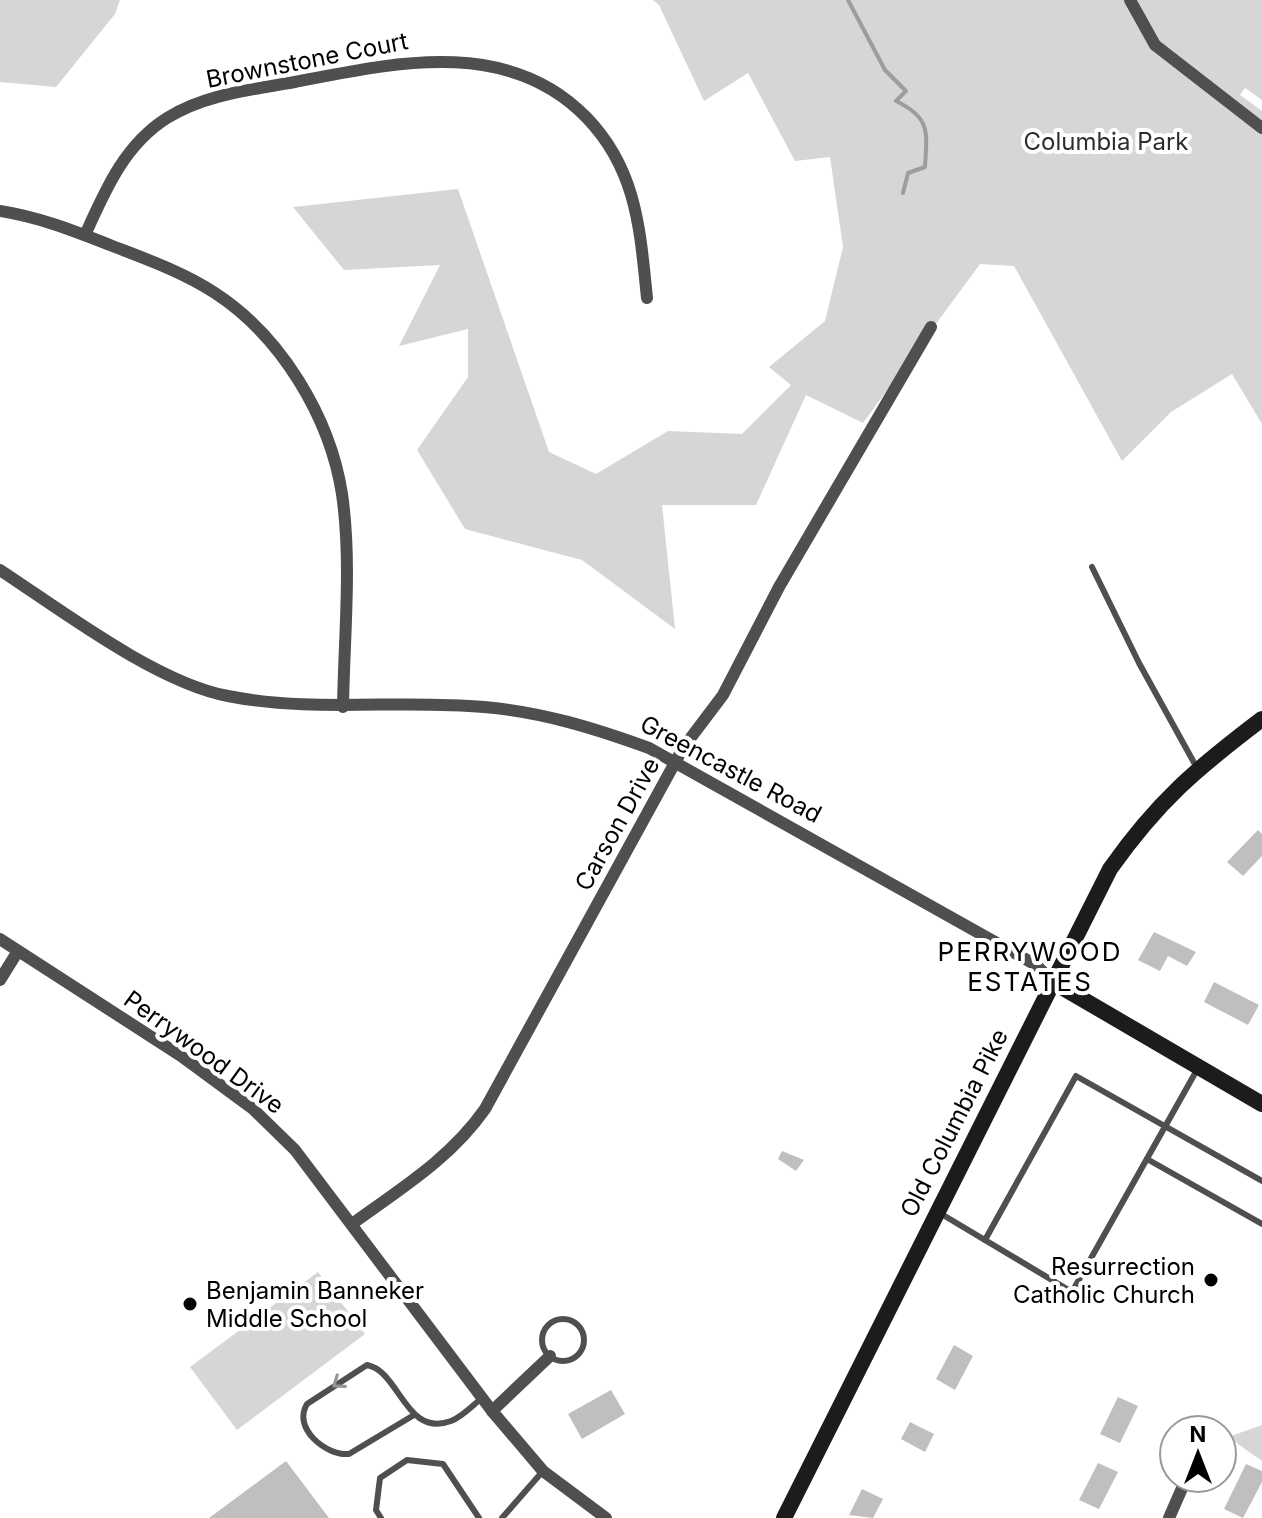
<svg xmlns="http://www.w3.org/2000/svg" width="1262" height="1518" font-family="Inter,sans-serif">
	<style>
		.green { fill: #d6d6d6 }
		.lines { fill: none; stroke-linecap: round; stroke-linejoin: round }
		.stream { stroke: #9d9d9d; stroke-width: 4 }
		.building { fill: #bfbfbf }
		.lane { stroke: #4f4f4f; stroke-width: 6 }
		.street { stroke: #4f4f4f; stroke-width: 12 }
		.secondary { stroke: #1c1c1c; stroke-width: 16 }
		.oneway { stroke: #959595 }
		.poi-dot { fill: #000; stroke: #fff; stroke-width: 3 }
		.labels { text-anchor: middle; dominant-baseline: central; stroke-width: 8; stroke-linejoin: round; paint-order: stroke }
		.street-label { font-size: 24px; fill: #000; stroke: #fff }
		.park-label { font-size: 24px; fill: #2d2d2d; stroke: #fff }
		.poi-label { font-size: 24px; fill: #000; stroke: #fff; text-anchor: end }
		.neighbourhood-label { font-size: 26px; letter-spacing: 2px; fill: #000; stroke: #fff }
	</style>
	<rect width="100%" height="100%" fill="#fff"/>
	<g class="green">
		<polygon points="0,0 120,0 115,14 56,87 0,82"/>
		<polygon points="653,0 1262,0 1262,100 1245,88 1240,95 1262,111 1262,424 1232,374 1171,412 1122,461 1014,266 980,264 863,423 806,395 756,505 662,505 675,629 582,560 465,529 417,450 468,377 468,329 399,346 440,265 344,270 293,207 458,189 549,452 596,474 668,431 742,434 791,385 769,367 825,321 843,247 830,157 795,161 748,73 704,101 659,5"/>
		<polygon points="318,1272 365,1334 237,1430 190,1367"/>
		<polygon points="1262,1425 1262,1461 1228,1437"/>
	</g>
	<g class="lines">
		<path class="stream" d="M848 0 885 70 906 91 896 101C931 118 927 132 925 167L908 173 903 193"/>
	</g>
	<g class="building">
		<polygon points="1258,830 1262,834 1262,856 1243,876 1227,862"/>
		<polygon points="1154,932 1196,952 1187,966 1168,956 1160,971 1138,960"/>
		<polygon points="1214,982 1259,1005 1248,1025 1204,1002"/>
		<polygon points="782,1151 804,1160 796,1171 778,1159"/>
		<polygon points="954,1345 973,1356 955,1390 936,1379"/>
		<polygon points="611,1390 625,1414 582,1439 568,1414"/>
		<polygon points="1118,1397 1138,1406 1120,1443 1100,1434"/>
		<polygon points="910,1422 934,1434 925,1452 901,1439"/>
		<polygon points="286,1461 329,1518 209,1518"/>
		<polygon points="1098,1463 1118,1472 1099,1509 1079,1500"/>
		<polygon points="1246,1464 1262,1471 1262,1482 1243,1518 1224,1509"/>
		<polygon points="862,1489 883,1499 873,1518 849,1515"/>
	</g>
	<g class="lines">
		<g class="lane">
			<polyline points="1092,567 1139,663 1197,768"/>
			<polyline points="1147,1159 1262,1224"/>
			<polyline points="938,1212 1072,1292 1198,1068"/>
			<polyline points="985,1240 1076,1076 1262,1181"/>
			<circle cx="563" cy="1340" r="21"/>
			<path d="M414 1415 349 1454C326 1456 292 1428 307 1404L367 1365C400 1371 405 1438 451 1421 462 1417 473 1405 482 1398"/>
			<polyline points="381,1518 376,1510 380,1478 407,1460 443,1464 479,1518"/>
			<polyline points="502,1518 543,1471"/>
		</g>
		<g class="street">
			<polyline points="1130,0 1155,45 1262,128"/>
			<path d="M0 211C39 217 74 231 110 245 146 259 183 272 215 293 281 336 330 417 342 494 352 563 344 637 343 707"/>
			<path d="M85 235C105 191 124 145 167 118 206 94 251 90 295 82 393 63 508 36 587 118 637 170 640 230 647 298"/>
			<path d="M0 570C61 610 157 683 228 696 313 713 399 699 484 707 542 712 594 728 649 748L1036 965 1053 982"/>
			<polyline points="0,939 181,1056 253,1109 295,1150 492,1411 543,1471 606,1518"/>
			<polyline points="0,980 18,951"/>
			<path d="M352 1224C400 1189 450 1159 485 1109L683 748 723 695 779 587 931 327"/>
			<polyline points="492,1411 550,1356"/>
			<polyline points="1169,1518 1183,1486"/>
		</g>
		<g class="secondary">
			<polyline points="1053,982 1262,1104"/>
			<path d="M784 1518 1110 869C1158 801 1196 769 1262 719"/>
		</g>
	</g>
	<defs><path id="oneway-chevron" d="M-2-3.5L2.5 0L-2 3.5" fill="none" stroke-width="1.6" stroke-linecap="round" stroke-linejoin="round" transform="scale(2)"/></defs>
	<use class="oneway" href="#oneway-chevron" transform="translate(338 1383) rotate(145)"/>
	<g class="poi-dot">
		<circle cx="1211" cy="1280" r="8"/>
		<circle cx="190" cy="1304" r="8"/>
	</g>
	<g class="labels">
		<g class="street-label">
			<text transform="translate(307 60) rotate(-11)">Brownstone Court</text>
			<text transform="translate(731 769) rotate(28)">Greencastle Road</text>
			<text transform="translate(617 824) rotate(-61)">Carson Drive</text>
			<text transform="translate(204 1052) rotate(36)">Perrywood Drive</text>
			<text transform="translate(954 1123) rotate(-63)">Old Columbia Pike</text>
		</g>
		<g class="park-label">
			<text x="1106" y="141">Columbia Park</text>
		</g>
		<g class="poi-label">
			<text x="1195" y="1266">Resurrection<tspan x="1195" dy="28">Catholic Church</tspan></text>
			<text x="206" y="1290" text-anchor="start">Benjamin Banneker<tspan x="206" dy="28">Middle School</tspan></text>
		</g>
		<g class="neighbourhood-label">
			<text x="1030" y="951">PERRYWOOD<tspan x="1030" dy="30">ESTATES</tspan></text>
		</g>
	</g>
	<g transform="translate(1198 1454)"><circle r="38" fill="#ffffff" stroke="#999999" stroke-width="2"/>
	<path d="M0-6L14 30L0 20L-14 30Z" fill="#000000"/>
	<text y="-12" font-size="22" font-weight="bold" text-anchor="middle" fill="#000000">N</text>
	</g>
</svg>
